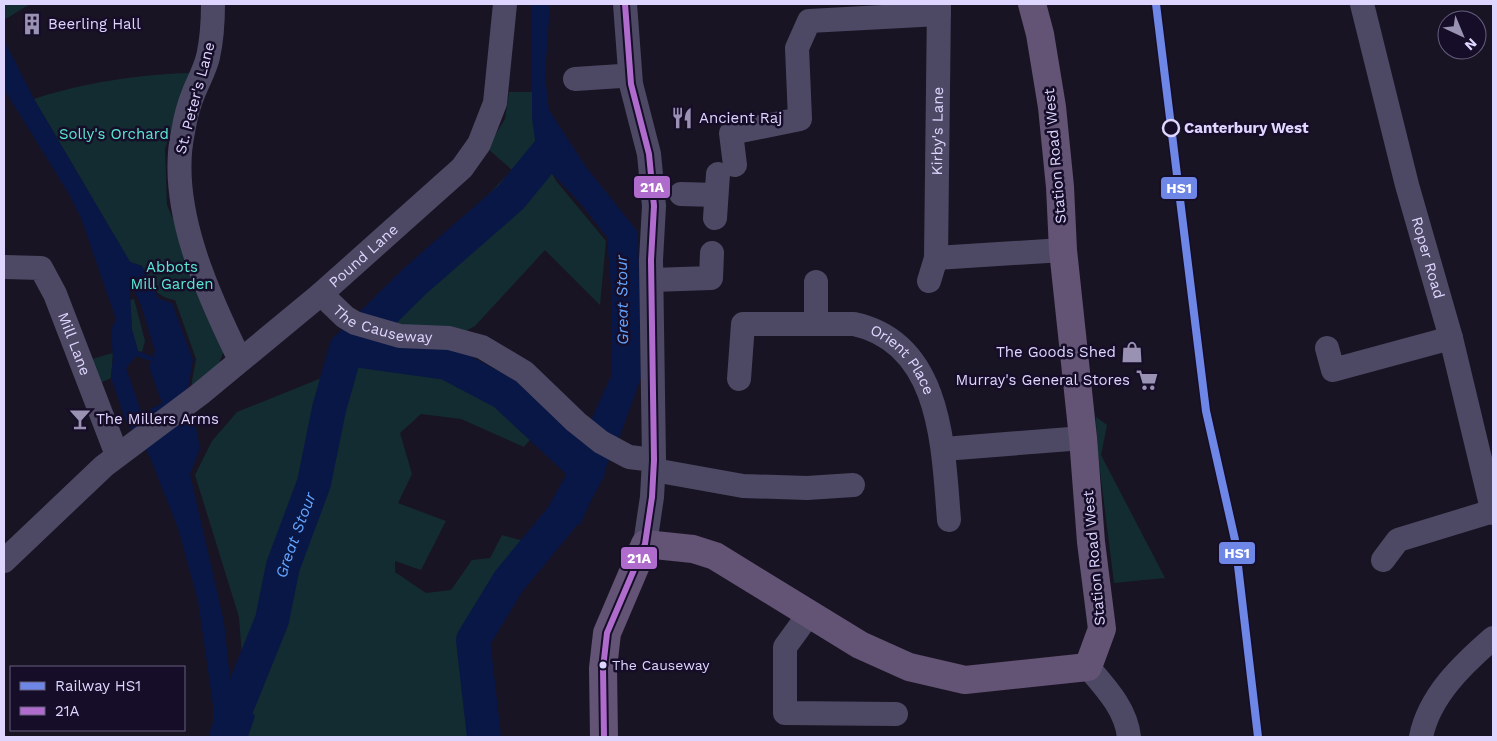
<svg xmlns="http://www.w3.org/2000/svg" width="1497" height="741" font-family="'Work Sans',sans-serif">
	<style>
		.green { fill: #122c31 }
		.water { fill: #091746; fill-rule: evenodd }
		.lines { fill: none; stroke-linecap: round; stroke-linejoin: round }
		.river { stroke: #091746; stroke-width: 34 }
		.minor { stroke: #4d4964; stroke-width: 24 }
		.major { stroke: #635375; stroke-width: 28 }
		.bus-1-casing { stroke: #160e29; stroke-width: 10 }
		.bus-1 { stroke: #b06ccc; stroke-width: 6 }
		.rail-1-casing { stroke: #160e29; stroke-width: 11 }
		.rail-1 { stroke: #6e86e6; stroke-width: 8 }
		.stop-dot { fill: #160e29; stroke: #dfd6ff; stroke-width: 2.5 }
		.bus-dot { fill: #dfd6ff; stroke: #160e29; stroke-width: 2 }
		.labels { text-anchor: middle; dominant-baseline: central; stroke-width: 5; stroke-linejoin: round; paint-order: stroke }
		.bus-label { font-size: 14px; fill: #dfd6ff; stroke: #160e29; text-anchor: start }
		.poi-label { font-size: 15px; fill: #dfd6ff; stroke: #160e29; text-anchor: start }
		.street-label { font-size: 15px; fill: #dfd6ff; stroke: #160e29 }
		.stop-label { font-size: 15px; font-weight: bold; fill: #dfd6ff; stroke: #160e29; text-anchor: start }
		.park-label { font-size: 15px; fill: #59e8d5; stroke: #160e29 }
		.water-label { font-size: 16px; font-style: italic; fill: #64a5ff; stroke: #160e29 }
		.line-badge { stroke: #160e29; stroke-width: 2 }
		.badge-label { font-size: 14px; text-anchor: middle; font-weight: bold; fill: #fff }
	</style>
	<rect width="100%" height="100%" fill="#191423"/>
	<g class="green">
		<polygon points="4,4 30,4 4,20"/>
		<path d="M190 73 165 149 167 205 226 345 215 374 191 387 196 359 175 300C153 296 151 284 142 266L130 262 34 99C82 83 140 74 190 73Z"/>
		<polygon points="509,92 532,92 536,147 557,182 606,241 600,305 545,250 475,326 460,334 402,335 370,318 512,170 487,148 505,119"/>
		<polygon points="134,299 145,341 142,352 138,351 132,330 130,300"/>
		<polygon points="113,353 111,378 96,385 92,359"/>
		<path d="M366 360C415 364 459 368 501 397 514 406 526 419 538 430L524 447 461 419 421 414 400 433 412 474 398 503 446 521 421 570 395 561V572L426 593 451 590 472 560 490 558 502 535 531 543 493 588 466 640 469 737H248L239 617 195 475 212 441 237 412Z"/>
		<polygon points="1096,417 1107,425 1101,455 1165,578 1114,583 1097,447"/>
	</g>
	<g class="water">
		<polygon points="532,4 550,4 545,75 549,110 586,167 638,232 641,377 620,436 580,525 549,513 612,374 612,297 607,237 580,203 550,171 536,147 532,118"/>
		<path d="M4 40 34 99 130 262 142 266 159 299 172 303 193 360 188 388 200 448 190 474 224 622 231 688 255 716 248 737H213V705L198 601 178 528 149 455 126 421 111 378 113 358 111 330 116 319 81 218 69 194 4 89ZM134 290 141 305 155 351 153 357 138 351 132 330 130 292ZM136 356 151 361 149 367 162 403 142 414 126 368Z"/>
	</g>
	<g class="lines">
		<g class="river">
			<polyline points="346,349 447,363 504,393 588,471"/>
			<path id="s1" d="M226 737 232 719 272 620 283 566 314 483 329 409 346 349 415 281 511 197 552 147"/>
			<polyline points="484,737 473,640 509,581 562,517 584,478"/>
		</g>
		<g class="minor">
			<path d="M213 4C213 22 212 39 208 57 205 69 199 80 194 92 189 104 185 119 183 132 167 206 208 295 240 360"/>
			<polyline points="625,4 631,84 649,154 654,206 651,260 654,460 652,497 645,544"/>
			<path id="s2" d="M1362 4 1407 185 1451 338 1493 513"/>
			<polyline points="575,79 621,76 630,73"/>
			<polyline points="735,165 731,133 800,119 797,48 809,21 939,14"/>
			<polyline points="681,194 716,195"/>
			<polyline points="715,218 718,174"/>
			<polyline points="936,258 1063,250"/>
			<path id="s3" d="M4 267 41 268 55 294 117 455"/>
			<polyline points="652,280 711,278 712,253"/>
			<path id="s4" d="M929 281 936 258 939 4"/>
			<polyline points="816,282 816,323"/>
			<path id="s5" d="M321 294 345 317 355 323 400 336 449 338 482 347 524 372 576 422 601 442 629 457 654 460"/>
			<polyline points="1327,348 1333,370 1451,338"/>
			<path id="s6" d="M739 379 743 324H854C942 343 943 447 949 520"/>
			<polyline points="944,449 1083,438"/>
			<polyline points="654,470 743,486 807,488 853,485"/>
			<polyline points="1383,560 1398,540 1493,511"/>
			<path id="s7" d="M4 561 104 466 200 394 321 294 462 168 479 144 495 103 505 4"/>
			<polyline points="809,614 785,647 785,713 896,714"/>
			<path d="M1088 667C1106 688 1126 709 1129 737"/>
			<path d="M1421 737C1429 696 1463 664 1493 638"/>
		</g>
		<polyline class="major" points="604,737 603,668 607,633 645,544 693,549 715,556 860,645 909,667 965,680 1088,667 1102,629 1091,542 1083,438 1063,250 1060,187 1052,107 1040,34 1032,4"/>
		<g class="bus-1-casing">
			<polyline id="bus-1" points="604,737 603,668 607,633 645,544 652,497 654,460 651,260 654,206 649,154 631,84 625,4"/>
		</g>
		<use href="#bus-1" class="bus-1"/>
		<g class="rail-1-casing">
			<polyline id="rail-1" points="1156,4 1206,411 1235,540 1258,737"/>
		</g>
		<use href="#rail-1" class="rail-1"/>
	</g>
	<defs>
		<g id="building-bare" transform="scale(1.725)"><path d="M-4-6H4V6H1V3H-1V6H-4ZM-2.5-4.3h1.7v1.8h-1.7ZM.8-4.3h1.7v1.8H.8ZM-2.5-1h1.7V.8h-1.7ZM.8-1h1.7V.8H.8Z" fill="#9a92b2" stroke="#160e29" stroke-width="2.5" paint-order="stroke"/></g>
		<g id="restaurant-bare" transform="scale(1.725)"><path d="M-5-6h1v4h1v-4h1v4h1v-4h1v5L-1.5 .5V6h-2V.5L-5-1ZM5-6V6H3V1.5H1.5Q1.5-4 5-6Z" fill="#9a92b2" stroke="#160e29" stroke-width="2.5" paint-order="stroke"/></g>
		<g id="shop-bare" transform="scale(1.725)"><path d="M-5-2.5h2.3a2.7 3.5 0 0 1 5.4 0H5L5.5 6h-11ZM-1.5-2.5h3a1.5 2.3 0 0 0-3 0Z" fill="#9a92b2" stroke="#160e29" stroke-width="2.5" paint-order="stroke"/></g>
		<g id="supermarket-bare" transform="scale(1.725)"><path d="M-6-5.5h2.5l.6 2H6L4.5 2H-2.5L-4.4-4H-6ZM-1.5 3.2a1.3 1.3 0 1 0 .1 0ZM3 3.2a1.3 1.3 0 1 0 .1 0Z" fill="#9a92b2" stroke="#160e29" stroke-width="2.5" paint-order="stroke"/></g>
		<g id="bar-bare" transform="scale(1.725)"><path d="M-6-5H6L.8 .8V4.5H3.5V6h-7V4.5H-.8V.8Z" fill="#9a92b2" stroke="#160e29" stroke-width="2.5" paint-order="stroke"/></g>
	</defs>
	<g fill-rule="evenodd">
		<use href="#building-bare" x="32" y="24"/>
		<use href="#restaurant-bare" x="682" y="118"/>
		<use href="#shop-bare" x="1132" y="352"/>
		<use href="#supermarket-bare" x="1147" y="380"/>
		<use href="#bar-bare" x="80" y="419"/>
	</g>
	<circle class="stop-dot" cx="1171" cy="128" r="8"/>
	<circle class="bus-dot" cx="603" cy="665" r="4.5"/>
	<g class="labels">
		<g class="bus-label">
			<text x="612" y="665">The Causeway</text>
		</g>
		<g class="poi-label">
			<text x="48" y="24">Beerling Hall</text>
			<text x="699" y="118">Ancient Raj</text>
			<text x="1116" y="352" text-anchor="end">The Goods Shed</text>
			<text x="1130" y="380" text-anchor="end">Murray's General Stores</text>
			<text x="96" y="419">The Millers Arms</text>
		</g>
		<g class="street-label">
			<text transform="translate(195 98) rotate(-75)">St. Peter's Lane</text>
			<text stroke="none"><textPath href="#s4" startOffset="151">Kirby's Lane</textPath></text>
			<text transform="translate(1055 156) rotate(-95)">Station Road West</text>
			<text stroke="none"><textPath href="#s7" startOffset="472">Pound Lane</textPath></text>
			<text stroke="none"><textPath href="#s2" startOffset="262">Roper Road</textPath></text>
			<text stroke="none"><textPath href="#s5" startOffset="72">The Causeway</textPath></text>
			<text stroke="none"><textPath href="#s3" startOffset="120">Mill Lane</textPath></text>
			<text stroke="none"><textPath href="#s6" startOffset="229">Orient Place</textPath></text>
			<text transform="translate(1094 558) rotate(-95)">Station Road West</text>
		</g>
		<g class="stop-label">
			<text x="1184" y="128">Canterbury West</text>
		</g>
		<g class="park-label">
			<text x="114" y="134">Solly's Orchard</text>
			<text x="172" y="267">Abbots<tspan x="172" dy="17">Mill Garden</tspan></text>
		</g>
		<g class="water-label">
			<text transform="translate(622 300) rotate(-91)">Great Stour</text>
			<text stroke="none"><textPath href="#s1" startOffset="214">Great Stour</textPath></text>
		</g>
	</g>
	<g class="line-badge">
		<rect x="633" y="175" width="38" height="24" rx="5" fill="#b06ccc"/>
		<rect x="1160" y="176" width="38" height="24" rx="5" fill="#6e86e6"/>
		<rect x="1218" y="541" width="38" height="24" rx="5" fill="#6e86e6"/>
		<rect x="620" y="546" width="38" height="24" rx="5" fill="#b06ccc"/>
	</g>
	<g class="badge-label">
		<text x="652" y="192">21A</text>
		<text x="1179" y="193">HS1</text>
		<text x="1237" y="558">HS1</text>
		<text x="639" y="563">21A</text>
	</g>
	<rect width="1497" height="741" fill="none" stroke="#dfd6ff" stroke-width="10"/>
	<rect x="10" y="666" width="175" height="65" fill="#160e29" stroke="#665e7f"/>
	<rect x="20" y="682" width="25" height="8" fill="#6e86e6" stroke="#665e7f"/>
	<text x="55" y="691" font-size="15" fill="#dfd6ff">Railway HS1</text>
	<rect x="20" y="707" width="25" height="8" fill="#b06ccc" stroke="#665e7f"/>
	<text x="55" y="716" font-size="15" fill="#dfd6ff">21A</text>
	<g transform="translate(1462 35) rotate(136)"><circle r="24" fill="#160e29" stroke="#665e7f"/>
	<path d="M0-4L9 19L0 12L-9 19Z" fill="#9a92b2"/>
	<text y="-8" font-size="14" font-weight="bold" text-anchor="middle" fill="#dfd6ff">N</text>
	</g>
</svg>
